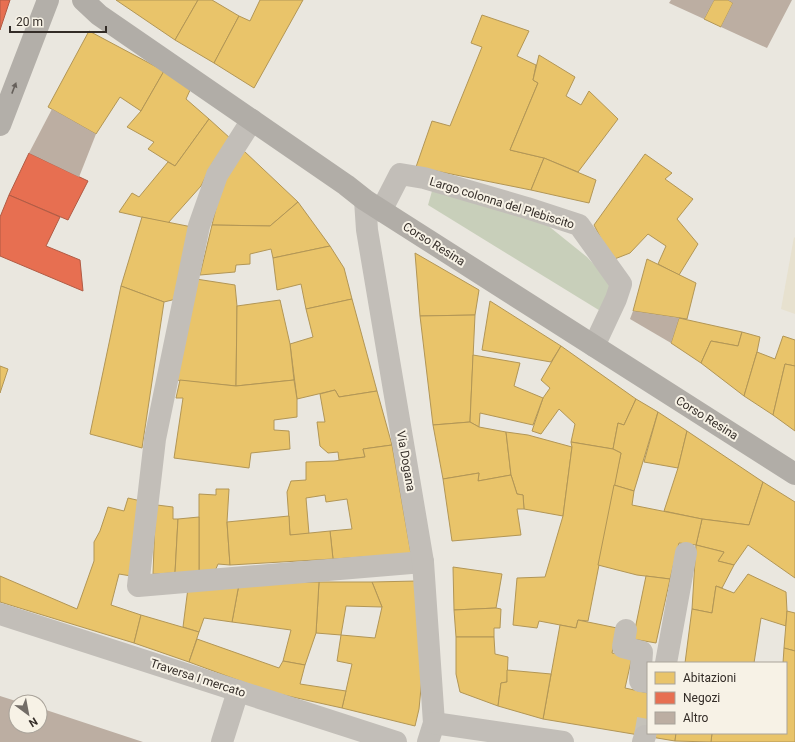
<svg xmlns="http://www.w3.org/2000/svg" width="795" height="742" font-family="Roboto,sans-serif">
	<style>
		.green { fill: #c8cfba }
		.plaza { fill: #e7e1cf }
		.homes { fill: #e9c46a; stroke: #b29656 }
		.shops { fill: #e76f51; stroke: #b15b44 }
		.building { fill: #bcaea2 }
		.lines { fill: none; stroke-linecap: round; stroke-linejoin: round }
		.street-tunnel { stroke: #c5c2ba; stroke-width: 22; stroke-dasharray: 22 11; stroke-linecap: butt }
		.street { stroke: #c2beb8; stroke-width: 22 }
		.secondary { stroke: #b3afa9; stroke-width: 22 }
		.primary { stroke: #b1ada7; stroke-width: 22 }
		.oneway { fill: #66605b }
		.labels { text-anchor: middle; dominant-baseline: central; stroke-width: 4; stroke-linejoin: round; paint-order: stroke }
		.street-label { font-size: 12px; fill: #332c27; stroke: #f7f2e6 }
	</style>
	<rect width="100%" height="100%" fill="#eae7df"/>
	<polygon class="green" points="434,184 546,224 587,257 617,289 602,312 428,205"/>
	<polygon class="plaza" points="794,237 795,238 795,314 781,309"/>
	<g class="homes">
		<polygon points="116,0 198,0 175,40"/>
		<polygon points="198,0 212,0 239,16 214,63 175,40"/>
		<polygon points="260,0 303,0 254,88 214,63 239,16 250,21"/>
		<polygon points="714,0 728,0 733,3 721,27 704,19"/>
		<polygon points="482,15 529,31 517,56 536,65 533,80 538,83 510,150 544,158 531,190 416,167 432,121 450,126 482,47 471,43"/>
		<polygon points="89,31 164,71 141,111 120,97 96,134 48,107"/>
		<polygon points="539,55 575,77 566,96 581,105 589,91 618,119 578,172 544,158 510,150 538,83 533,80"/>
		<polygon points="164,71 191,88 186,99 209,119 175,166 148,149 154,142 127,127 141,111"/>
		<polygon points="209,119 231,139 213,162 201,186 168,223 119,212 132,193 139,197 168,162 175,166"/>
		<polygon points="244,151 298,202 270,226 212,225 223,179"/>
		<polygon points="645,154 672,173 665,179 693,199 677,219 698,244 679,275 658,264 666,246 648,234 630,253 612,260 594,225"/>
		<polygon points="544,158 596,180 589,203 531,190"/>
		<polygon points="298,202 330,246 273,258 271,249 250,254 250,264 236,265 235,272 200,275 212,225 270,226"/>
		<polygon points="142,217 192,227 176,299 164,302 121,286"/>
		<polygon points="330,246 344,268 352,299 306,309 301,284 277,290 273,258"/>
		<polygon points="415,253 479,290 475,315 420,316"/>
		<polygon points="647,259 696,283 687,319 633,311"/>
		<polygon points="196,279 235,285 237,306 236,386 175,380"/>
		<polygon points="121,286 164,302 142,448 90,434"/>
		<polygon points="352,299 377,391 339,397 335,390 297,399 290,344 313,337 306,309"/>
		<polygon points="280,300 290,344 294,380 236,386 237,306"/>
		<polygon points="490,301 561,346 551,362 482,350"/>
		<polygon points="475,315 470,422 433,425 420,316"/>
		<polygon points="679,318 742,332 738,346 711,341 701,363 671,343"/>
		<polygon points="742,332 760,337 757,352 744,396 701,363 711,341 738,346"/>
		<polygon points="783,336 795,340 795,366 785,364 773,415 744,396 757,352 775,359"/>
		<polygon points="561,346 636,399 624,425 618,423 613,449 571,442 575,424 559,409 541,434 532,431 543,398 550,388 541,380"/>
		<polygon points="473,355 520,363 514,386 543,398 533,425 480,413 479,427 470,422"/>
		<polygon points="785,364 795,366 795,431 773,415"/>
		<polygon points="0,366 8,369 0,393"/>
		<polygon points="180,380 236,386 294,380 297,399 297,417 274,420 274,430 289,431 290,449 251,453 249,468 174,458 183,398 176,398"/>
		<polygon points="335,390 339,397 377,391 392,445 363,449 365,457 339,460 338,452 328,453 320,446 317,422 325,422 320,394"/>
		<polygon points="636,399 658,412 634,491 614,485 621,453 613,449 618,423 624,425"/>
		<polygon points="658,412 687,431 678,468 644,462"/>
		<polygon points="470,422 479,427 506,432 511,475 478,481 479,473 443,479 433,425"/>
		<polygon points="687,431 763,482 749,525 702,519 664,511 678,468"/>
		<polygon points="506,432 528,435 572,447 563,516 524,509 523,495 517,494 511,475"/>
		<polygon points="571,442 613,449 621,453 588,621 578,620 576,628 539,621 537,628 513,625 517,578 545,577 563,516 572,447"/>
		<polygon points="392,445 411,554 333,559 330,531 352,529 347,499 326,502 325,495 306,498 309,534 290,535 287,492 291,481 306,480 306,462 334,461 365,457 363,449"/>
		<polygon points="479,473 478,481 511,475 517,494 523,495 524,509 517,509 521,535 452,541 443,479"/>
		<polygon points="763,482 795,502 795,578 748,545 734,565 718,561 724,552 696,545 702,519 749,525"/>
		<polygon points="614,485 634,491 632,505 702,519 696,545 679,543 670,579 637,575 598,565"/>
		<polygon points="216,489 229,489 227,522 230,565 218,564 215,571 199,572 199,494 216,495"/>
		<polygon points="128,498 141,501 131,576 119,574 111,605 141,615 134,643 0,602 0,576 77,609 94,561 94,542 100,531 108,507 124,511"/>
		<polygon points="157,505 173,507 173,519 178,519 175,573 153,574 155,521"/>
		<polygon points="289,516 290,535 330,531 333,559 230,565 227,522"/>
		<polygon points="199,517 199,572 175,573 178,519"/>
		<polygon points="696,545 724,552 718,561 734,565 722,588 716,586 712,613 692,609"/>
		<polygon points="453,567 502,574 496,608 454,610"/>
		<polygon points="748,574 786,592 787,611 786,626 761,618 754,663 685,663 692,609 712,613 716,586 734,593"/>
		<polygon points="646,576 670,579 656,643 633,639"/>
		<polygon points="417,581 423,667 419,709 415,726 342,708 352,664 337,661 341,635 375,638 382,607 372,582"/>
		<polygon points="319,582 372,582 382,607 346,606 341,635 316,633"/>
		<polygon points="319,582 316,633 305,665 283,661 291,630 232,622 239,584"/>
		<polygon points="239,584 232,622 204,618 199,632 183,627 188,588"/>
		<polygon points="496,608 501,609 500,628 494,628 494,637 456,637 454,610"/>
		<polygon points="787,611 795,613 795,651 784,648"/>
		<polygon points="141,615 199,632 189,662 134,643"/>
		<polygon points="578,620 617,628 612,653 632,657 625,688 648,693 648,733 676,733 675,741 543,719 560,625 576,628"/>
		<polygon points="456,637 494,637 495,654 508,657 507,682 501,683 498,706 460,692 456,674"/>
		<polygon points="197,639 279,668 283,661 305,665 300,684 346,691 342,708 270,692 189,662"/>
		<polygon points="784,648 795,651 795,742 711,742 712,733 786,733 786,663 783,663"/>
		<polygon points="507,670 551,674 543,719 498,706 501,683 507,682"/>
		<polygon points="676,733 712,733 711,742 675,741"/>
	</g>
	<g class="shops">
		<polygon points="0,0 10,0 0,30"/>
		<polygon points="29,153 88,181 68,220 9,195"/>
		<polygon points="9,195 60,217 46,246 80,260 83,291 0,256 0,217"/>
	</g>
	<g class="building">
		<polygon points="671,0 714,0 704,19 669,3"/>
		<polygon points="728,0 792,0 767,48 721,27 733,3"/>
		<polygon points="52,109 96,134 79,177 29,153"/>
		<polygon points="633,311 679,318 671,343 630,319"/>
		<polygon points="0,696 19,702 16,702 16,726 40,726 40,708 143,742 0,742"/>
	</g>
	<g class="lines">
		<polyline class="street-tunnel" points="645,736 648,719"/>
		<g class="street">
			<polyline points="252,120 217,175 199,226 155,439 138,586 423,562"/>
			<polyline points="365,200 367,230 423,562 434,723 428,742"/>
			<polyline points="381,211 400,174 424,178 527,208 579,225 621,284 616,299 594,346"/>
			<polyline points="0,614 396,742"/>
			<polyline points="626,630 623,647 642,652 640,681 648,682"/>
			<polyline points="666,663 686,553"/>
			<polyline points="434,723 563,742"/>
			<polyline points="222,742 238,691"/>
			<polyline points="643,742 645,736"/>
		</g>
		<polyline class="secondary" points="0,125 48,0"/>
		<polyline class="primary" points="83,0 99,15 346,185 365,200 795,474"/>
	</g>
	<defs><path id="oneway-solid" d="M-6-.8H1V-3.2L6.5 0L1 3.2V.8H-6Z"/></defs>
	<use class="oneway" href="#oneway-solid" transform="translate(14 88) rotate(-69)"/>
	<g class="labels">
		<g class="street-label">
			<text transform="translate(502 203) rotate(17)">Largo colonna del Plebiscito</text>
			<text transform="translate(434 244) rotate(32)">Corso Resina</text>
			<text transform="translate(707 418) rotate(32)">Corso Resina</text>
			<text transform="translate(406 461) rotate(80)">Via Dogana</text>
			<text transform="translate(198 678) rotate(18)">Traversa I mercato</text>
		</g>
	</g>
	<rect x="647" y="662" width="140" height="72" fill="#f7f2e6" stroke="#a9a39a"/>
	<rect x="655" y="672" width="20" height="12" fill="#e9c46a" stroke="#a9a39a"/>
	<text x="683" y="682" font-size="12" fill="#332c27">Abitazioni</text>
	<rect x="655" y="692" width="20" height="12" fill="#e76f51" stroke="#a9a39a"/>
	<text x="683" y="702" font-size="12" fill="#332c27">Negozi</text>
	<rect x="655" y="712" width="20" height="12" fill="#bcaea2" stroke="#a9a39a"/>
	<text x="683" y="722" font-size="12" fill="#332c27">Altro</text>
	<g transform="translate(28 714) rotate(148)"><circle r="19" fill="#f7f2e6" stroke="#a9a39a"/>
	<path d="M0-3L7 15L0 10L-7 15Z" fill="#736d67"/>
	<text y="-6" font-size="11" font-weight="bold" text-anchor="middle" fill="#332c27">N</text>
	</g>
	<path d="M10 26v6h96v-6" fill="none" stroke="#332c27" stroke-width="2"/>
	<text x="16" y="26" font-size="12" fill="#332c27" stroke="#f7f2e6" stroke-width="3" paint-order="stroke">20 m</text>
</svg>
